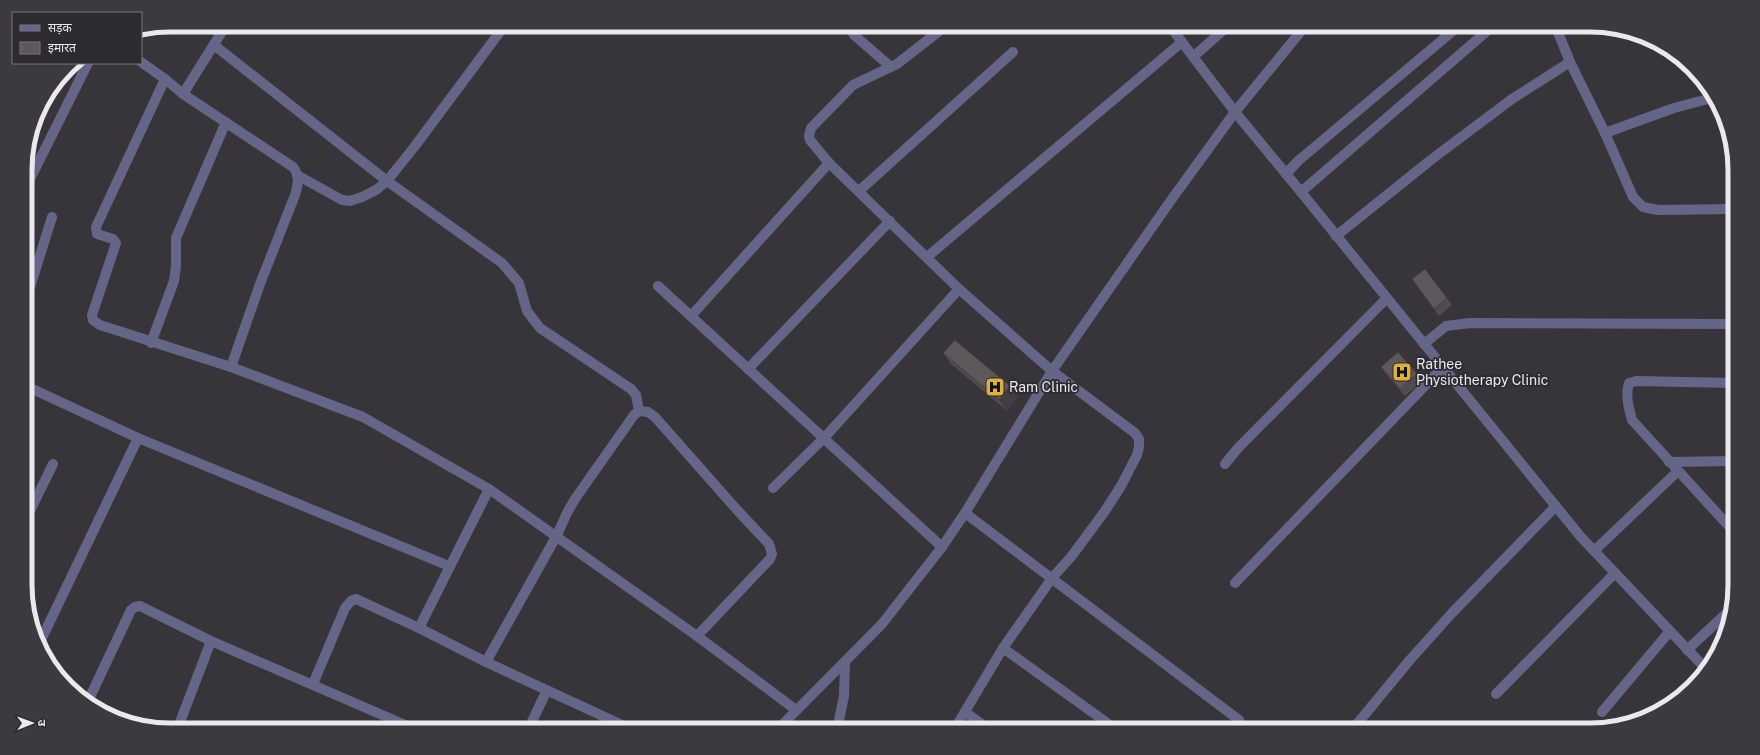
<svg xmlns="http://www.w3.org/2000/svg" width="1760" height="755" font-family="'Public Sans','Noto Sans Devanagari',sans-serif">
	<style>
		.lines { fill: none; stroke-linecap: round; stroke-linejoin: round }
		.minor { stroke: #656687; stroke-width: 10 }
		.wall { fill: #514b4f }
		.shaded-wall { fill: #423d40 }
		.building { fill: #5e575c; stroke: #423d40 }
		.labels { text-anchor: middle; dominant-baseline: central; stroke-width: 3.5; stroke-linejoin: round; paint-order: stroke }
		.poi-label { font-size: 14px; fill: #ebe9ed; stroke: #2d2a30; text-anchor: start }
		.rim { fill: none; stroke: #ebe9ed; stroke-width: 5 }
	</style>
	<rect width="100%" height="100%" fill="#37343a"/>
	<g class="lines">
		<g class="minor">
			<polyline points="849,25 854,35 891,67"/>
			<polyline points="947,25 897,64 853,85 811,128 809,136 810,140 829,163 959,289 1052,371 1135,433 1139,439 1139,447 1137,455 1121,486 1105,511 1071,557 1052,578 1003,648 954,730"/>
			<polyline points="1169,25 1235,112 1301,192 1580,536 1707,670"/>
			<polyline points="1555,25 1570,62 1605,133 1633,197 1643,207 1658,210 1734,209"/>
			<polyline points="214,45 387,181 502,263 519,283 527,311 540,328 631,389 636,395 639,411"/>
			<polyline points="1193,57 1229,25"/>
			<path d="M141 62 165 79 183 94 293 167C300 175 298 185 295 195L260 284 231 367"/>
			<polyline points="165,79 96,227 97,234 113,239 116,243 92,315 93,320 100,325 231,367 363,417 489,489 697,636 796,710"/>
			<polyline points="183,94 226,25"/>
			<polyline points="1605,133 1674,108 1712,98"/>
			<polyline points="1286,174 1298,161 1460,25"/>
			<polyline points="297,175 342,200 350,201 362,197 376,190 387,181 415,146 505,25"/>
			<polyline points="25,189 88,63"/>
			<polyline points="859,191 1013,52"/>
			<polyline points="1301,192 1494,25"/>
			<polyline points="1336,236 1432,159 1512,99 1570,62"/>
			<polyline points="927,257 1182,42"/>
			<polyline points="658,286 942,547"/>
			<polyline points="26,300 52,217"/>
			<polyline points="691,316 829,163"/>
			<polyline points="151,343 174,281 176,266 176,238 226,122"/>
			<polyline points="1424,344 1446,326 1470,323 1734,324"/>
			<polyline points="748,369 890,221"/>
			<path d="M1734 383 1636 381 1629 383C1625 395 1629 409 1632 420L1735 533"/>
			<polyline points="26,386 138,438 449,566"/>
			<polyline points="1669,462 1735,461"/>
			<polyline points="1225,464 1238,448 1387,298"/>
			<polyline points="773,488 825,437 959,289"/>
			<polyline points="965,513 1239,720 1241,726 1239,730"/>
			<polyline points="26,519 53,464"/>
			<polyline points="1594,551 1678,471"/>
			<polyline points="1235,583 1443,367"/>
			<polyline points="419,628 489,489"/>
			<polyline points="41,640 138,438"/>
			<polyline points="1003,648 1117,730"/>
			<polyline points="1687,650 1730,610"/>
			<polyline points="486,662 557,535 567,513 575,499 634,415 639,411 648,412 655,417 738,511 769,544 772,554 770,559 697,636"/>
			<polyline points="313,684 345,608 351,601 356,599 419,628 486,662 633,730"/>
			<polyline points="1496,694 1615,573"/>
			<polyline points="89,699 131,610 135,607 140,606 211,641 417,730"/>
			<polyline points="965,712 990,730"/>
			<polyline points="1602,712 1670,631"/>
			<polyline points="177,730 211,641"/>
			<polyline points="528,730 547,690"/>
			<polyline points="777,730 882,624 942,547 965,513 1052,371 1169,203 1235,112 1306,25"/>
			<polyline points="837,730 844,696 845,662"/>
			<polyline points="1352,730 1409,661 1452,613 1556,506"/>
		</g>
	</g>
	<g class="wall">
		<polygon points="1417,286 1447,298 1452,305 1439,316"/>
		<polygon points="943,353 1010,386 1018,397 1007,411 951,364"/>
		<polygon points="1381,367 1417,374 1422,381 1405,396 1386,374"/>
	</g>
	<polygon class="shaded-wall" points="1010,386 1018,397 1007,411 999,400"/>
	<g class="building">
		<polygon points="1425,269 1447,298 1434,309 1412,279"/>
		<polygon points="955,340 1010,386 999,400 943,353"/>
		<polygon points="1398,352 1417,374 1400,389 1381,367"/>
	</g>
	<defs>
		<g id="hospital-square" transform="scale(1)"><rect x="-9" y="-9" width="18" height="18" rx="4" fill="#e0b034" stroke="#2d2a30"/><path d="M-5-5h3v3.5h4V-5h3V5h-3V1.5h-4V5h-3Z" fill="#111"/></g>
	</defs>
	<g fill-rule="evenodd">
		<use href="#hospital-square" x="1402" y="372"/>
		<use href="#hospital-square" x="995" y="387"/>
	</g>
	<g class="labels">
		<g class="poi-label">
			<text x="1416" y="364">Rathee<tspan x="1416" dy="16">Physiotherapy Clinic</tspan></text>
			<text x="1009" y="387">Ram Clinic</text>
		</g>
	</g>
	<path d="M0 0H1760V755H0ZM170 32H1590A138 138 0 0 1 1728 170V585A138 138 0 0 1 1590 723H170A138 138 0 0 1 32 585V170A138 138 0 0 1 170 32Z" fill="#3c393f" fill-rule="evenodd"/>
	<path class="rim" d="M170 32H1590A138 138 0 0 1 1728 170V585A138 138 0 0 1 1590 723H170A138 138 0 0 1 32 585V170A138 138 0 0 1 170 32Z"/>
	<rect x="12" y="12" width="130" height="52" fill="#2d2a30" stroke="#79767c"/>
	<rect x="20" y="25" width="20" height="6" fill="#656687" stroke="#79767c"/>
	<text x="48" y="32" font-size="12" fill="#ebe9ed">सड़क</text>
	<rect x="20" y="42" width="20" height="12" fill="#5e575c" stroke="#79767c"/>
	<text x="48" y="52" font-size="12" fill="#ebe9ed">इमारत</text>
	<g transform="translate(32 723) rotate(89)" stroke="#2d2a30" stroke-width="3" paint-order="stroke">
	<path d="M0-3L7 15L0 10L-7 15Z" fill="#ebe9ed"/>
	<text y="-6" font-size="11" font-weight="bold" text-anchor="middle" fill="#ebe9ed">उ</text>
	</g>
</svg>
